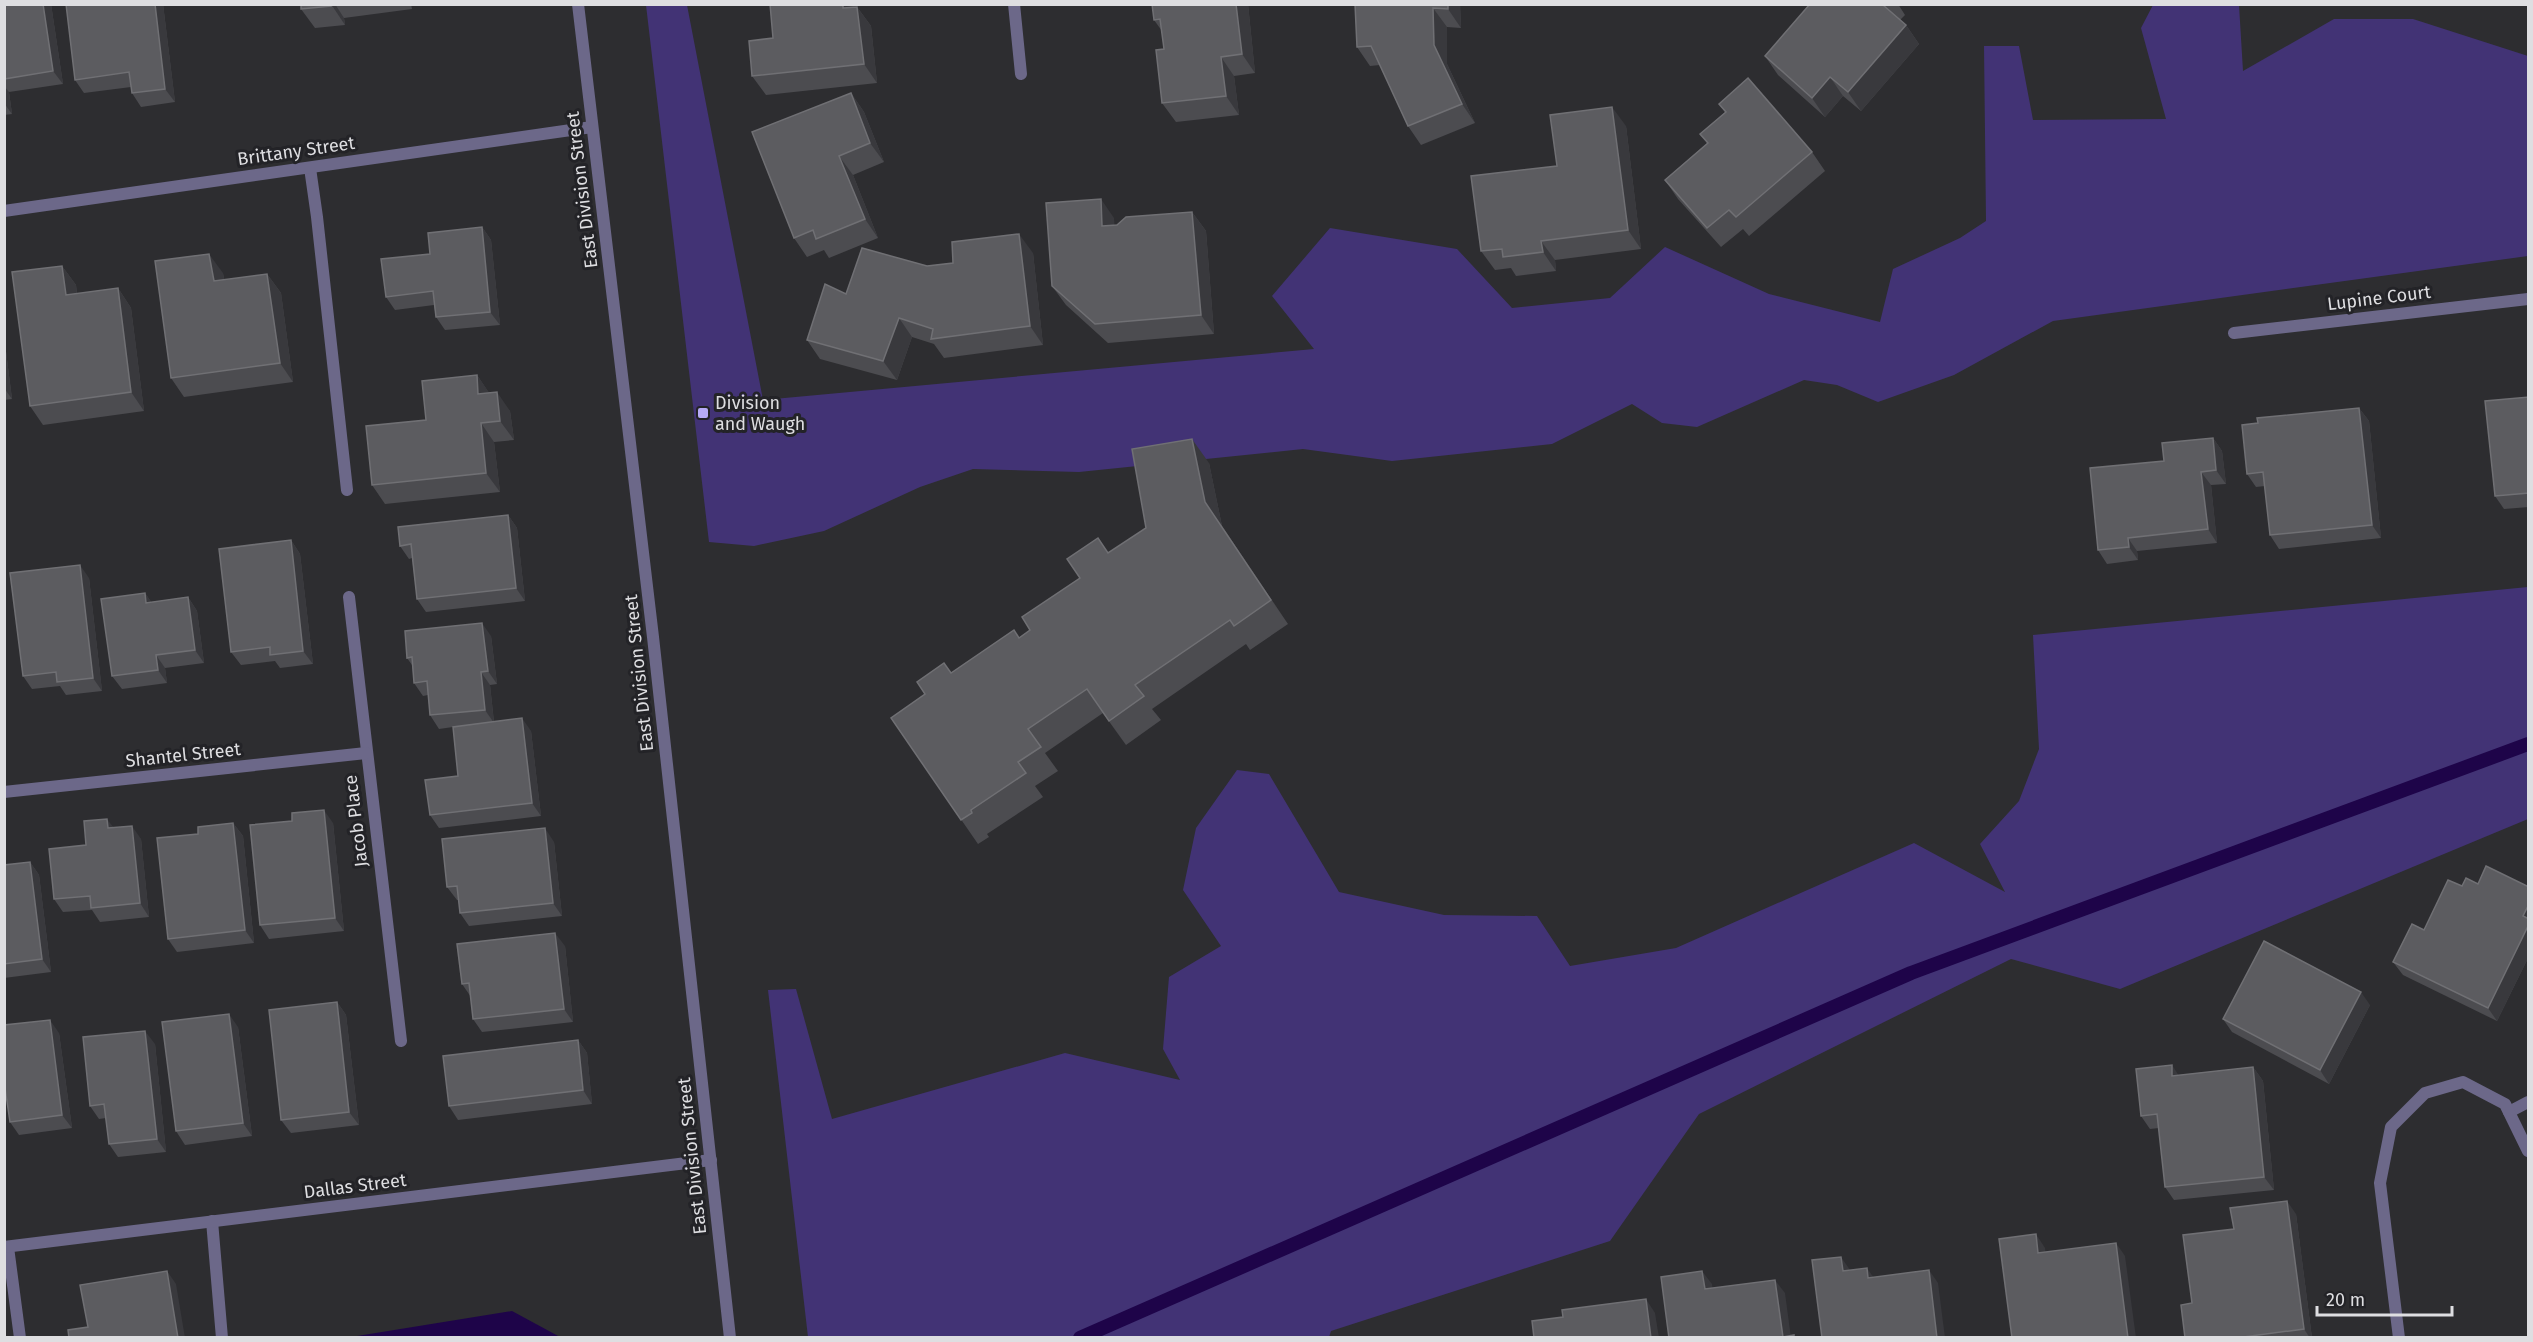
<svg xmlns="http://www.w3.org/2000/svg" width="2533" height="1342" font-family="'Fira Sans',sans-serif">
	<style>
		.green { fill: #423375 }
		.water { fill: #1e0449 }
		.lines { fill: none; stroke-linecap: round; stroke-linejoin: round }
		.stream { stroke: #1e0449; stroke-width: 14 }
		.service { stroke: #6c6889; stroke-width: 12 }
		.minor { stroke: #6c6889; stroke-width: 12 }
		.tertiary { stroke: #6c6889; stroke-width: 12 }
		.wall { fill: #4c4c50 }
		.shaded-wall { fill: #39393d }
		.building { fill: #5c5c60; stroke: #707074; stroke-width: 1.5 }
		.poi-dot { fill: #b7abf7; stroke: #232327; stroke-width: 2 }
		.labels { text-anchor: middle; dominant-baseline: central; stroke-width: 6; stroke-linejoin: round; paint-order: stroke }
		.street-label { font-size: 18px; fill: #dedee1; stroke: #232327 }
		.poi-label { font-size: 18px; fill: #dedee1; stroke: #232327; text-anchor: start }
	</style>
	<rect width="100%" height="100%" fill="#2d2d30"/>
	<g class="green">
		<polygon points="646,5 687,5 763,400 1314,349 1272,296 1330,228 1457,249 1512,308 1610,298 1665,247 1769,294 1880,322 1893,269 1960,238 1986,221 1984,46 2019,46 2033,120 2166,119 2141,28 2153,5 2239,5 2243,71 2334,19 2413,19 2528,56 2528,256 2053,321 1954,375 1878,402 1837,385 1804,380 1697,427 1662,423 1632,404 1552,444 1392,461 1303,449 1079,472 973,469 920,487 824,531 754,546 709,542"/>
		<polygon points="2528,587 2528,819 2120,989 2011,959 1699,1114 1610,1241 1331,1331 1329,1337 808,1337 768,990 796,989 832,1119 1065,1053 1180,1080 1163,1049 1169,977 1221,946 1183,890 1196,828 1237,770 1269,774 1339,892 1444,915 1537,916 1570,966 1676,948 1914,843 2005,892 1980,844 2019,801 2039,749 2033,635"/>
	</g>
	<polygon class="water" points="512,1311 560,1337 351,1337"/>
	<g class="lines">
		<polyline class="stream" points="1080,1338 1911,973 2528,744"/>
		<g class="service">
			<polyline points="310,168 317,217 347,490"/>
			<polyline points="2509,1112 2528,1102"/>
			<polyline points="212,1221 222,1338"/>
			<polyline points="8,1247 20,1338"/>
		</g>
		<g class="minor">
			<polyline points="1014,4 1021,74"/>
			<polyline points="4,211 592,127"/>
			<polyline points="2234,333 2528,299"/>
			<polyline points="349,597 401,1041"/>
			<polyline points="4,792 366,753"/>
			<polyline points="4,1247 711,1160"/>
			<polyline points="2399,1338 2380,1183 2391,1127 2425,1093 2463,1082 2505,1104 2528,1151"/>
		</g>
		<polyline class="tertiary" points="578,4 653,637 730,1338"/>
	</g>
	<g class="wall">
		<polygon points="4,4 51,4 63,84 9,92 12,114 4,115"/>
		<polygon points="66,4 163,4 175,102 141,107 132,93 131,87 84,93 75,80"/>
		<polygon points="301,4 411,4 412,9 344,18 345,25 315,28 301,9"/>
		<polygon points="854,4 854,7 857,7 871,26 877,83 766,95 752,76"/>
		<polygon points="1152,4 1248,4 1255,73 1234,76 1239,115 1176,122 1162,103 1164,49 1162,31 1154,20"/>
		<polygon points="1355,4 1460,4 1461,28 1447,27 1447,64 1475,123 1421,145 1408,126 1380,65 1370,66 1357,47"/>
		<polygon points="1809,4 1898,4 1905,15 1900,20 1906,25 1919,44 1861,111 1843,96 1825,117 1778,75 1765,56 1809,6"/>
		<polygon points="851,93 864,112 884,162 853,175 878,238 829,258 824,250 807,257 794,238"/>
		<polygon points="1719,104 1812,152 1825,171 1749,236 1743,229 1721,247 1678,199 1665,180 1707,143 1700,134 1725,112"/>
		<polygon points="1626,126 1641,249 1555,260 1556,271 1516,276 1511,268 1495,270 1481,251 1557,166"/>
		<polygon points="1192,212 1206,231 1214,334 1108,343 1066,305 1052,286 1114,218 1114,225"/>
		<polygon points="482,227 491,240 500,325 445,330 436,317 434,305 395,310 386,297 430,254"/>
		<polygon points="1033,253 1043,345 944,358 934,344 912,337 897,380 820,359 807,340 846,294 927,266"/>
		<polygon points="62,266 76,285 77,294 118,288 131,308 144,411 43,425 30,406"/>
		<polygon points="223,273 224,280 267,274 281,293 293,382 184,397 171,378"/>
		<polygon points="4,336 12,399 4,400"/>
		<polygon points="477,375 489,393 510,411 514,440 494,442 500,492 385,504 372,485 426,420"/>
		<polygon points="2529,397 2529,507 2504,509 2495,496"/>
		<polygon points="2359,408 2369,421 2381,538 2279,549 2270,535 2265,486 2256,487 2247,474 2258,423"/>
		<polygon points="2213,438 2222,451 2226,484 2211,485 2217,543 2137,551 2138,560 2107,564 2098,550 2164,461"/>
		<polygon points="1209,463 1222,526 1288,624 1250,650 1246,644 1152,709 1161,720 1126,745 1103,713 1045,753 1058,771 1035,786 1043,797 987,834 989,837 978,844 891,718 925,694 951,673 1019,638 1030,630 1080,578 1108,553 1146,528"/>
		<polygon points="508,515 517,528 525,601 426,612 417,599 412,558 409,559 400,546"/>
		<polygon points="291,540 300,554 313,664 280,668 275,661 241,665 231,652"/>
		<polygon points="89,578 102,691 66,695 60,686 32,689 23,676"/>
		<polygon points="145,593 151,602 188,597 197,611 204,663 165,668 167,683 122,689 112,676"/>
		<polygon points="491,636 497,684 490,685 494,722 531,731 541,816 439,828 430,815 458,776 453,727 439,729 430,715 428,695 423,696 414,683 412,665 407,658"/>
		<polygon points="233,823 243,836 254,943 177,952 168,939 198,834"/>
		<polygon points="333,823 344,931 269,939 260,925"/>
		<polygon points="113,828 141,839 149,917 100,922 92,910 63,912 54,899 86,845"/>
		<polygon points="554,842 562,916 469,926 460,913 459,900 457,900 447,887"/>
		<polygon points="30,862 39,875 51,972 4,978 4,865"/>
		<polygon points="2478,884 2529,887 2529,956 2497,1021 2403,975 2393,962 2424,930"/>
		<polygon points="565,946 573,1022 482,1032 473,1019 471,997 462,984"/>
		<polygon points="337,1002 346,1015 359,1125 291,1133 281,1120"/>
		<polygon points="2370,1005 2329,1084 2232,1032 2223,1019"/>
		<polygon points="238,1027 252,1136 185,1145 176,1131"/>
		<polygon points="59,1033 72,1128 19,1135 10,1122"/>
		<polygon points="578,1040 587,1053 592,1104 458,1120 449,1106"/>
		<polygon points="155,1044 166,1152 118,1157 109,1144 106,1118 99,1119 90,1106"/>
		<polygon points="2253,1067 2263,1081 2274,1190 2174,1200 2165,1187 2159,1128 2150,1129 2141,1116 2179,1075"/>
		<polygon points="2296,1214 2312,1338 2185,1338 2192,1303 2234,1229"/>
	</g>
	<g class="shaded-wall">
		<polygon points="43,4 51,4 63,84 53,71"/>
		<polygon points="155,4 163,4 175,102 165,89"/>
		<polygon points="331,4 335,4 344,18 345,25"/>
		<polygon points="843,4 854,4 856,27 843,8"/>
		<polygon points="1236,4 1248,4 1255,73 1242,54"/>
		<polygon points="1448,4 1460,4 1461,28 1448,9"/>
		<polygon points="857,7 871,26 877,83 864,64"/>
		<polygon points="1433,8 1447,27 1447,64 1475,123 1462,104 1434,45"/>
		<polygon points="1906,25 1919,44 1861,111 1848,92"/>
		<polygon points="1221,57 1234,76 1239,115 1226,96"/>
		<polygon points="1830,77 1843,96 1825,117 1812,98"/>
		<polygon points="4,86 9,92 12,114 4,103"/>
		<polygon points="851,93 864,112 884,162 870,143"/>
		<polygon points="1612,107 1626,126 1641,249 1628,230"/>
		<polygon points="839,156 853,175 878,238 865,219"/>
		<polygon points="1101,199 1114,218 1116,245 1102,226"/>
		<polygon points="1192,212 1206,231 1214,334 1201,315"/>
		<polygon points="482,227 491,240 500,325 490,312"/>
		<polygon points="1019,234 1033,253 1043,345 1030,326"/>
		<polygon points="1541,241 1555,260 1556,271 1543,252"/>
		<polygon points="209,254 223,273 227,300 214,281"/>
		<polygon points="62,266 76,285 79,314 66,295"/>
		<polygon points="267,274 281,293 293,382 280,363"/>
		<polygon points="118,288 131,308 144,411 131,392"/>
		<polygon points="899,318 912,337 897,380 883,361"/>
		<polygon points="4,336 12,399 4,388"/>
		<polygon points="477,375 490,394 478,394"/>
		<polygon points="497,392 510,411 514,440 500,421"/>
		<polygon points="2359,408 2369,421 2381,538 2372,525"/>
		<polygon points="481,423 494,442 500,492 486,473"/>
		<polygon points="2213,438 2222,451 2226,484 2216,470"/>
		<polygon points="1192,439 1209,463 1222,526 1288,624 1205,502"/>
		<polygon points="2201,472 2211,485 2217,543 2208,529"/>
		<polygon points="508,515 517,528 525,601 516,588"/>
		<polygon points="2128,538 2137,551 2138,560 2129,547"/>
		<polygon points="291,540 300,554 313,664 303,651"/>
		<polygon points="80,565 89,578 102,691 93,678"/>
		<polygon points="145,593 154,606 146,603"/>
		<polygon points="188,597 197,611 204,663 195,650"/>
		<polygon points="482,623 491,636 497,684 488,671"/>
		<polygon points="156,655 165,668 167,683 158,670"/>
		<polygon points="481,672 490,685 494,723 485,710"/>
		<polygon points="522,718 531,731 541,816 532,803"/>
		<polygon points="324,810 333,823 344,931 335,918"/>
		<polygon points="107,819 117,832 108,828"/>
		<polygon points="233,823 243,836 254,943 245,930"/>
		<polygon points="132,826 141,839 149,917 140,903"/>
		<polygon points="545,828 554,842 562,916 553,903"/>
		<polygon points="30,862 39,875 51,972 42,959"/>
		<polygon points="2529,904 2529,924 2523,916"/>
		<polygon points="2529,924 2529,956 2497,1021 2488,1008"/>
		<polygon points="555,933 565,946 573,1022 564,1009"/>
		<polygon points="2361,992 2370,1005 2329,1084 2320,1070"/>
		<polygon points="337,1002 346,1015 359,1125 349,1112"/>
		<polygon points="229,1014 238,1027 252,1136 243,1123"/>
		<polygon points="50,1020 59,1033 72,1128 62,1115"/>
		<polygon points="145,1031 155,1044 166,1152 157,1139"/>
		<polygon points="578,1040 587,1053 592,1104 583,1090"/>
		<polygon points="2172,1065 2181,1079 2172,1076"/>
		<polygon points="2253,1067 2263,1081 2274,1190 2264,1177"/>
		<polygon points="2287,1201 2296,1214 2312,1338 2310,1338 2304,1329"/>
		<polygon points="2036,1234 2045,1248 2047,1266 2038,1253"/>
		<polygon points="2116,1243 2125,1256 2136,1338 2128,1338"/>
		<polygon points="1841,1257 1850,1270 1843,1271"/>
		<polygon points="1867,1268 1876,1281 1868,1278"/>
		<polygon points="1929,1270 1938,1283 1945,1338 1937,1338"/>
		<polygon points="167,1271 176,1284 185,1338 178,1338"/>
		<polygon points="1702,1271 1712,1284 1714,1302 1705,1289"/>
		<polygon points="1775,1280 1785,1293 1791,1338 1783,1337"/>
		<polygon points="1646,1299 1655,1313 1659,1338 1651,1338"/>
	</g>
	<g class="building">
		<polygon points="4,4 43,4 53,71 4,79"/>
		<polygon points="66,4 155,4 165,89 132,93 129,72 75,80"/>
		<polygon points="301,4 331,4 331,6 301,9"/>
		<polygon points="770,4 843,4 843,8 857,7 864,64 752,76 749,41 773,38"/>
		<polygon points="1152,4 1236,4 1242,54 1221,57 1226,96 1162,103 1156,50 1164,49 1160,19 1154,20"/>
		<polygon points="1355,4 1448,4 1448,9 1433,8 1434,45 1462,104 1408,126 1371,46 1357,47"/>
		<polygon points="1810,4 1884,4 1883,5 1906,25 1848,92 1830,77 1812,98 1765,56"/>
		<polygon points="1748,78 1812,152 1736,217 1729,210 1707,228 1665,180 1708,143 1700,134 1726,112 1719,104"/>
		<polygon points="851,93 870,143 839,156 865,219 816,239 813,230 794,238 752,132"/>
		<polygon points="1612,107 1628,230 1541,241 1543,252 1503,257 1502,249 1481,251 1471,176 1557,166 1550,115"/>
		<polygon points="1101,199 1102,226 1117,225 1126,217 1192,212 1201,315 1095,324 1052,286 1046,203"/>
		<polygon points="482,227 490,312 436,317 433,291 386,297 381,259 430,254 428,233"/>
		<polygon points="1019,234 1030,326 931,339 933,329 899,318 883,361 807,340 825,284 846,294 862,248 927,266 953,263 952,242"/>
		<polygon points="209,254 214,281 267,274 280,363 171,378 155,261"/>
		<polygon points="62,266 66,295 118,288 131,392 30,406 12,272"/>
		<polygon points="477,375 478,394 497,392 500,421 481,423 486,473 372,485 366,426 426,420 422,381"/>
		<polygon points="2529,397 2529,493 2495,496 2485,401"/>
		<polygon points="2359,408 2372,525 2270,535 2263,472 2247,474 2242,425 2258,423 2257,418"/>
		<polygon points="2213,438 2216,470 2201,472 2208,529 2128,538 2129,547 2098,550 2090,468 2164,461 2162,443"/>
		<polygon points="1192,439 1205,502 1271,600 1234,626 1230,620 1135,685 1144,696 1109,721 1087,689 1028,729 1041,747 1018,762 1026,773 971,810 972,813 961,820 891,718 925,694 917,682 944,663 951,673 1014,630 1019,638 1030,630 1022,617 1080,578 1067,559 1098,538 1108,553 1146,528 1132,449"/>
		<polygon points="508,515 516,588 417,599 411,544 400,546 398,527"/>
		<polygon points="291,540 303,651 270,655 270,647 231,652 219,549"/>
		<polygon points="80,565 93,678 57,682 56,672 23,676 10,573"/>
		<polygon points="145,593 146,603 188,597 195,650 156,655 158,670 112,676 101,599"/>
		<polygon points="482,623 488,671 481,672 485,710 430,715 427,681 414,683 412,657 407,658 405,631"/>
		<polygon points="522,718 532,803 430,815 425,780 458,776 453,727"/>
		<polygon points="324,810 335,918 260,925 250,825 292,821 292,813"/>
		<polygon points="107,819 108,828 132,826 140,903 91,908 90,896 54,899 49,849 86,845 84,821"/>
		<polygon points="233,823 245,930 168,939 157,838 198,834 198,827"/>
		<polygon points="545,828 553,903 460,913 457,886 447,887 442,839"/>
		<polygon points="30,862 42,959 4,964 4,865"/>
		<polygon points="2486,866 2529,887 2529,904 2523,916 2529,919 2529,924 2488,1008 2393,962 2412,924 2424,930 2448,880 2462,886 2466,878 2478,884"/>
		<polygon points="555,933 564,1009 473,1019 469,983 462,984 457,944"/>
		<polygon points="2264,941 2361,992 2320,1070 2223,1019"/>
		<polygon points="337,1002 349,1112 281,1120 269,1010"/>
		<polygon points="229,1014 243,1123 176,1131 162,1022"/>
		<polygon points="50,1020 62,1115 10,1122 4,1081 4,1025"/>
		<polygon points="145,1031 157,1139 109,1144 104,1104 90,1106 83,1037"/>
		<polygon points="578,1040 583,1090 449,1106 443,1056"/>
		<polygon points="2172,1065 2172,1076 2253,1067 2264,1177 2165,1187 2157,1114 2141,1116 2136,1069"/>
		<polygon points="2287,1201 2304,1329 2236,1338 2185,1338 2181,1305 2192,1303 2183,1235 2234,1229 2230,1208"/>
		<polygon points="2036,1234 2038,1253 2116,1243 2128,1338 2012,1338 1999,1239"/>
		<polygon points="1841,1257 1843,1271 1867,1268 1868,1278 1929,1270 1937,1338 1822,1338 1812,1260"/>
		<polygon points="167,1271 178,1338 69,1338 68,1330 88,1327 80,1285"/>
		<polygon points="1702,1271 1705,1289 1775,1280 1783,1337 1794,1335 1794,1338 1669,1338 1661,1277"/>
		<polygon points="1646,1299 1651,1338 1534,1338 1532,1321 1563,1317 1562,1310"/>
	</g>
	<rect class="poi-dot" x="697" y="407" width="12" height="12" rx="3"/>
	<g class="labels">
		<g class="street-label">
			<text transform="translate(296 151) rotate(-8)">Brittany Street</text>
			<text transform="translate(582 190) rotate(-97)">East Division Street</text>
			<text transform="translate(2379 298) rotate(-7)">Lupine Court</text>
			<text transform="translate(639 673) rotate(-96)">East Division Street</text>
			<text transform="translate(183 755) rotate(-6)">Shantel Street</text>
			<text transform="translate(356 821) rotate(-97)">Jacob Place</text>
			<text transform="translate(692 1156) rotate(-96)">East Division Street</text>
			<text transform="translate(355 1186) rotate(-7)">Dallas Street</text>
		</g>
		<g class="poi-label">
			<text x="715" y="403">Division<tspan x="715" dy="21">and Waugh</tspan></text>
		</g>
	</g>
	<rect width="2533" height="1342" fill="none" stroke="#dedee1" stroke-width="12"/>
	<path d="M2317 1306v9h135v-9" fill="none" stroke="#dedee1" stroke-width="3"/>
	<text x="2326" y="1306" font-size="18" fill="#dedee1" stroke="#232327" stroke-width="4.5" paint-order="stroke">20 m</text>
</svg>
